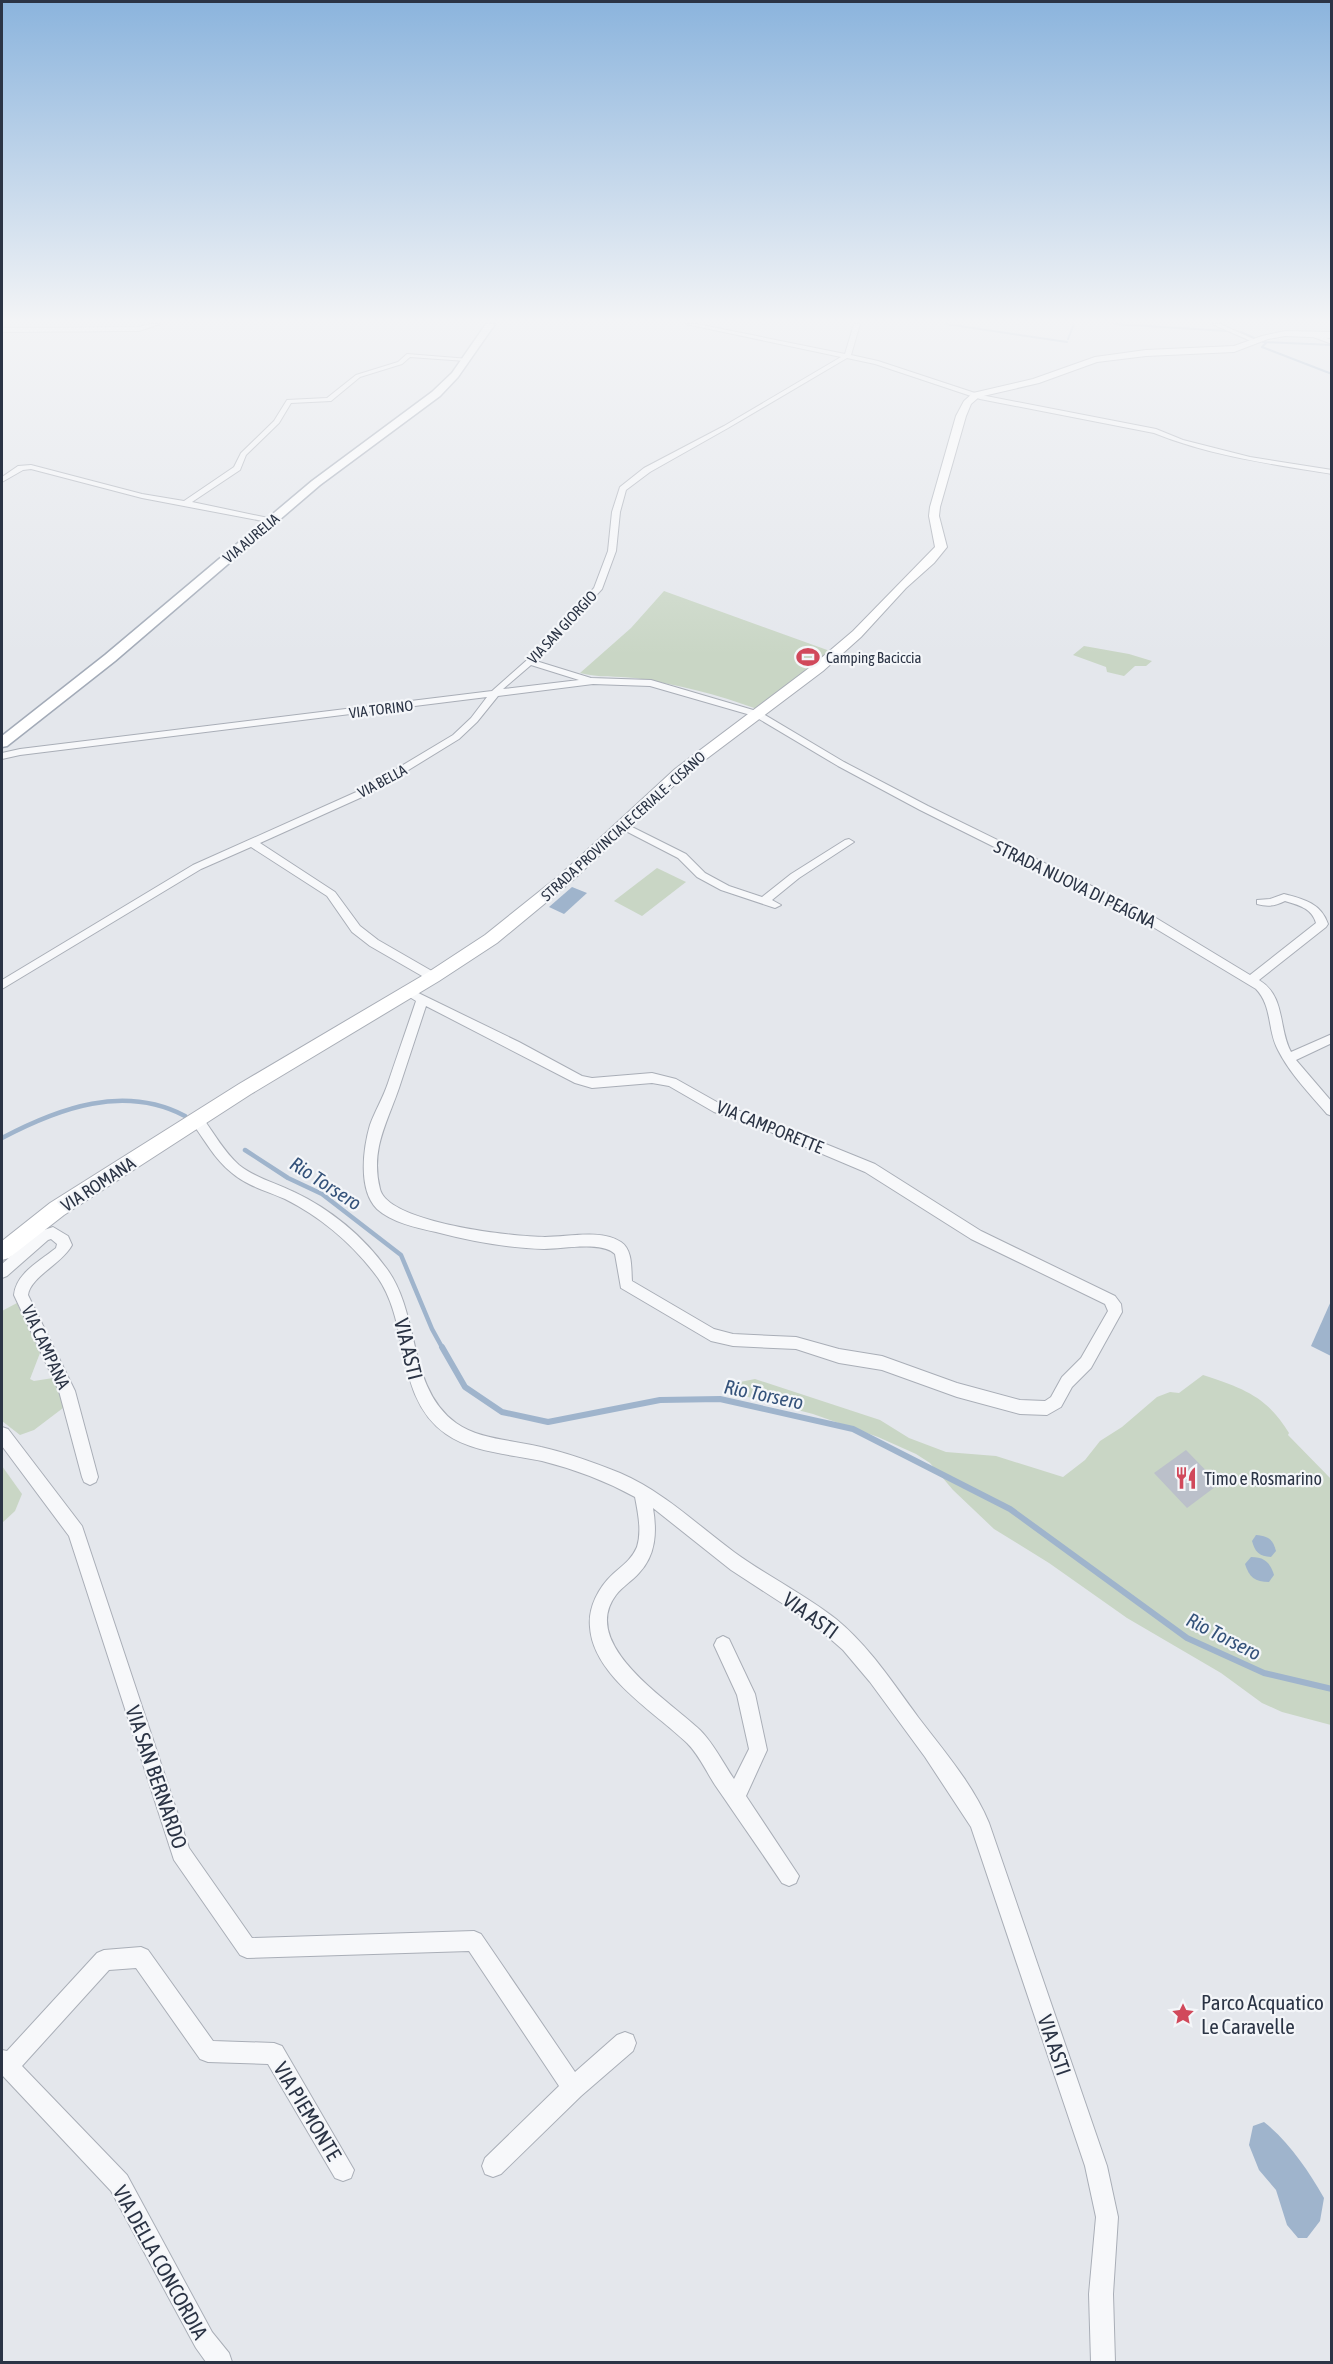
<svg xmlns="http://www.w3.org/2000/svg" width="1333" height="2364" font-family="'Asap Condensed',sans-serif">
	<style>
		.green { fill: #c9d6c5 }
		.water { fill: #9fb4cc }
		.lines { fill: none; stroke-linecap: round; stroke-linejoin: round }
		.stream-far2 { stroke: #9fb4cc; stroke-width: 2 }
		.stream-far1 { stroke: #9fb4cc; stroke-width: 4.5 }
		.stream { stroke: #9fb4cc; stroke-width: 6 }
		.building { fill: #bbc0ca }
		.street-casing { stroke: #a9aeb7; stroke-width: 2 }
		.secondary-casing { stroke: #a9aeb7; stroke-width: 2 }
		.primary-casing { stroke: #a3abb8; stroke-width: 3 }
		.street { fill: #f7f8fa; fill-rule: evenodd }
		.secondary { fill: #fff; fill-rule: evenodd }
		.primary { fill: #fff; fill-rule: evenodd }
		.labels { text-anchor: middle; dominant-baseline: central; stroke-width: 4.5; stroke-linejoin: round; paint-order: stroke }
		.far-street-label { font-size: 15px; fill: #2b3445; stroke: #f4f6f9 }
		.far-poi-label { font-size: 15px; fill: #2b3445; stroke: #f4f6f9; text-anchor: start }
		.street-label { font-size: 18px; fill: #2b3445; stroke: #f4f6f9 }
		.poi-label { font-size: 18px; fill: #2b3445; stroke: #f4f6f9; text-anchor: start }
		.water-label { font-size: 20px; font-style: italic; fill: #34527a; stroke: #f4f6f9 }
		.near-street-label { font-size: 21px; fill: #2b3445; stroke: #f4f6f9 }
		.near-poi-label { font-size: 21px; fill: #2b3445; stroke: #f4f6f9; text-anchor: start }
	</style>
	<rect width="100%" height="100%" fill="#e4e7ec"/>
	<g class="green">
		<path d="M664 591 830 651 757 709C719 695 676 684 635 678 617 676 599 678 580 673L631 628Z"/>
		<polygon points="1084,646 1129,654 1152,661 1146,666 1135,666 1124,676 1107,672 1106,667 1073,655"/>
		<polygon points="657,868 686,882 642,916 614,901"/>
		<polygon points="17,1303 40,1353 30,1379 34,1381 53,1378 64,1403 63,1408 34,1430 20,1435 2,1421 2,1311"/>
		<path d="M1203 1375C1242 1388 1267 1396 1289 1433L1288 1435 1331 1479V1725L1282 1712 1262 1703 1221 1673 1127 1618 1049 1563 994 1529 953 1490 930 1463 916 1454 878 1437 813 1414 729 1392 740 1382 755 1379 880 1420 909 1438 946 1452 996 1456 1063 1477 1085 1460 1100 1441 1122 1427 1157 1397 1170 1392 1179 1393Z"/>
		<polygon points="2,1466 22,1494 15,1511 2,1523"/>
	</g>
	<g class="water">
		<polygon points="572,887 587,893 564,914 549,907"/>
		<polygon points="1331,1301 1332,1301 1331,1356 1311,1346"/>
		<path d="M1256 1535C1268 1536 1273 1539 1276 1551L1271 1557C1259 1556 1255 1552 1252 1541Z"/>
		<path d="M1251 1557C1264 1557 1270 1562 1274 1575L1269 1582C1255 1582 1249 1577 1245 1564Z"/>
		<path d="M1264 2122C1289 2142 1308 2170 1324 2198L1320 2221 1307 2238H1298L1287 2225 1276 2190 1259 2170 1249 2145 1253 2126Z"/>
	</g>
	<g class="lines">
		<g class="stream-far2">
			<polyline points="946,324 1067,342"/>
			<polyline points="1114,324 1227,331"/>
			<polyline points="1241,332 1254,338"/>
			<polyline points="1068,339 1074,324"/>
			<polyline points="1263,342 1332,345"/>
			<polyline points="1266,343 1262,347 1332,374"/>
		</g>
		<g class="stream-far1">
			<path d="M2 1138C59 1108 124 1084 185 1116"/>
			<polyline points="245,1150 288,1178 322,1194 401,1255 432,1329 443,1349"/>
		</g>
		<polyline class="stream" points="442,1347 465,1387 502,1412 548,1422 660,1400 720,1399 853,1429 1010,1509 1187,1638 1264,1673 1332,1689"/>
	</g>
	<polygon class="building" points="1186,1450 1219,1484 1187,1508 1154,1473"/>
	<g class="lines">
		<g class="street-casing">
			<g id="street">
				<polygon points="151,324 160,324 139,331 2,332 2,328 139,327"/>
				<path d="M686 324H697L845 354 854 324H860L851 355 878 361 981 395 1156 429 1183 440 1250 457 1332 470V474C1271 464 1211 456 1154 433L980 399 875 364 847 358 728 428 650 472 626 490 620 512 616 551 602 589 536 661 591 678 651 680 760 712 844 762 928 806 1151 915 1250 975 1316 923C1312 908 1298 905 1285 901 1275 906 1268 907 1257 904V900L1270 899 1284 894C1303 899 1321 903 1328 924L1326 927 1259 980C1286 996 1278 1028 1291 1052L1332 1034V1043L1296 1060 1332 1102V1116L1327 1114C1310 1094 1290 1074 1278 1050 1267 1030 1273 1007 1256 989L1143 921 920 810 838 766 754 716 650 686 593 684 498 696 477 722 459 739 371 793 260 843 335 892 360 926 378 940 437 974 439 977 437 980H429L370 946 352 932 327 896 251 847 201 869 2 989V980L193 865 363 789 453 735 471 718 487 697 20 755 2 759V753L20 749 492 691 536 652 594 588 608 551 612 512 620 487 644 468 724 426 841 357ZM531 665 579 680 503 689Z"/>
				<polygon points="1212,324 1220,324 1258,341 1253,342"/>
				<polygon points="1310,332 1332,340 1332,344 1308,335"/>
				<polygon points="407,354 469,359 466,361 410,357 402,364 360,377 331,401 291,403 279,423 246,455 240,470 192,502 273,519 273,523 142,498 31,469 23,470 2,482 2,477 18,466 31,465 142,494 184,501 234,467 241,453 274,421 287,400 327,398 356,375 398,362"/>
				<polygon points="622,822 686,854 705,873 729,886 762,897 791,874 845,840 849,839 854,842 799,878 772,900 781,905 775,908 721,890 697,877 678,858 618,827 617,825"/>
				<path d="M406 987 519 1042 582 1076 592 1078 652 1073 676 1079 724 1106 764 1119 875 1164 981 1231 1115 1296 1121 1304 1122 1312 1091 1368 1072 1387 1061 1407 1047 1415 1020 1414 957 1397 882 1370 839 1363 796 1349 733 1346 711 1341 621 1288 615 1254C602 1241 562 1249 544 1249 508 1248 470 1241 436 1232 417 1228 391 1222 377 1209 358 1190 363 1149 370 1125 375 1111 383 1098 388 1083 397 1056 407 1028 416 1001L400 991 402 988ZM426 1006 575 1083 592 1088 652 1083 669 1086 714 1112 754 1125 865 1172 971 1239 1105 1304 1108 1311 1081 1358 1062 1377 1051 1397 1045 1401 1020 1400 957 1383 882 1356 839 1349 796 1337 733 1334 714 1329 632 1281C631 1269 633 1250 621 1242 601 1229 568 1237 545 1237 514 1237 388 1223 380 1189 370 1150 387 1123 399 1088 408 1061 417 1033 426 1006Z"/>
				<path d="M197 1115 202 1117C214 1133 224 1152 239 1165 255 1178 276 1183 294 1192 330 1209 363 1236 387 1269 421 1316 407 1387 456 1423 480 1440 514 1440 541 1447 568 1453 595 1463 620 1473 664 1492 696 1524 734 1552 767 1576 804 1594 836 1619 869 1646 893 1683 918 1717 943 1750 973 1784 989 1823L1107 2166 1118 2217 1113 2294 1115 2362H1091L1089 2294 1096 2217 1085 2166 971 1827 925 1757 870 1682 843 1650 811 1622 731 1570 653 1508C657 1532 656 1555 639 1573 632 1581 622 1587 616 1595 578 1645 670 1701 700 1730 714 1744 723 1763 734 1779L749 1749 737 1695 714 1645 717 1639 723 1636 729 1639 755 1694 767 1750 746 1796 799 1876 796 1883 789 1886 782 1883C760 1850 737 1817 715 1785 706 1771 699 1755 687 1743 655 1712 593 1676 590 1627 588 1607 599 1587 613 1574 622 1566 632 1559 637 1547 642 1531 638 1513 635 1497 606 1481 574 1469 542 1461 511 1454 473 1453 446 1434 394 1397 411 1326 378 1278 354 1245 321 1217 285 1199 267 1191 247 1186 232 1173 215 1160 205 1140 192 1123L191 1120Z"/>
				<path d="M53 1227 68 1236 72 1245C63 1263 30 1277 28 1295L75 1391 98 1477 96 1482 90 1485 84 1482 82 1477 59 1391 14 1295C16 1273 40 1261 56 1248L57 1244 51 1239 48 1240 7 1276 2 1278V1264L38 1232Z"/>
				<polygon points="2,1427 8,1429 82,1526 189,1848 252,1938 474,1931 481,1934 575,2072 617,2035 625,2032 633,2035 636,2043 633,2051 581,2096 501,2174 493,2177 485,2174 482,2166 485,2158 559,2086 469,1951 247,1958 240,1955 174,1860 69,1536 2,1446"/>
				<polygon points="141,1947 148,1950 213,2041 274,2043 282,2046 354,2170 351,2178 343,2181 335,2178 268,2064 208,2062 200,2059 136,1968 109,1970 22,2066 127,2175 212,2332 229,2353 232,2362 206,2362 196,2348 111,2191 2,2075 2,2050 7,2051 97,1953 104,1950"/>
			</g>
		</g>
		<g class="secondary-casing">
			<polygon id="secondary" points="1285,331 1332,332 1332,338 1285,336 1268,339 1234,352 1146,356 1097,362 1039,383 979,397 971,404 966,416 940,507 939,516 947,547 934,563 906,588 861,637 823,671 685,775 572,881 497,943 439,981 251,1094 64,1215 9,1258 2,1260 2,1241 50,1203 239,1084 427,973 485,935 560,875 675,769 813,665 853,631 935,547 929,516 930,507 956,416 964,401 973,393 1033,379 1095,357 1146,350 1234,346 1262,336"/>
		</g>
		<g class="primary-casing">
			<polygon id="primary" points="486,324 495,324 458,377 440,396 320,485 115,661 7,746 2,747 2,736 105,655 312,481 432,392 452,373"/>
		</g>
		<use href="#street" class="street"/>
		<use href="#secondary" class="secondary"/>
		<use href="#primary" class="primary"/>
	</g>
	<linearGradient id="sky" x2="0" y2="1"><stop stop-color="#8bb4dd"/><stop offset="0.49" stop-color="#f3f4f6"/><stop offset="1" stop-color="#f3f4f6" stop-opacity="0"/></linearGradient>
	<rect width="1333" height="655" fill="url(#sky)"/>
	<defs>
		<g id="stadium-bare" transform="scale(1.8)"><path d="M0-5a6.5 5 0 1 0 0 10a6.5 5 0 1 0 0-10ZM-3.5-1.8h7v3.6h-7Z" fill="#d1495b" stroke="#f4f6f9" stroke-width="2.5" paint-order="stroke"/></g>
		<g id="restaurant-bare" transform="scale(1.8)"><path d="M-5-6h1v4h1v-4h1v4h1v-4h1v5L-1.5 .5V6h-2V.5L-5-1ZM5-6V6H3V1.5H1.5Q1.5-4 5-6Z" fill="#d1495b" stroke="#f4f6f9" stroke-width="2.5" paint-order="stroke"/></g>
		<g id="sight-bare" transform="scale(1.8)"><path d="M0-6L1.8-2.2L6-1.7L2.9 1.2L3.7 5.4L0 3.3L-3.7 5.4L-2.9 1.2L-6-1.7L-1.8-2.2Z" fill="#d1495b" stroke="#f4f6f9" stroke-width="2.5" paint-order="stroke"/></g>
	</defs>
	<g fill-rule="evenodd">
		<use href="#stadium-bare" x="808" y="657"/>
		<use href="#restaurant-bare" x="1186" y="1478"/>
		<use href="#sight-bare" x="1183" y="2014"/>
	</g>
	<g class="labels">
		<g class="far-street-label">
			<text transform="translate(251 538) rotate(-40)">VIA AURELIA</text>
			<text transform="translate(562 627) rotate(-47)">VIA SAN GIORGIO</text>
			<text transform="translate(381 709) rotate(-7)">VIA TORINO</text>
			<text transform="translate(382 781) rotate(-28)">VIA BELLA</text>
			<text transform="translate(623 826) rotate(-42)">STRADA PROVINCIALE CERIALE - CISANO</text>
		</g>
		<g class="far-poi-label">
			<text x="826" y="657">Camping Baciccia</text>
		</g>
		<g class="street-label">
			<text transform="translate(1075 884) rotate(26)">STRADA NUOVA DI PEAGNA</text>
			<text transform="translate(770 1127) rotate(22)">VIA CAMPORETTE</text>
			<text transform="translate(98 1184) rotate(-33)">VIA ROMANA</text>
			<text transform="translate(46 1347) rotate(65)">VIA CAMPANA</text>
		</g>
		<g class="poi-label">
			<text x="1204" y="1478">Timo e Rosmarino</text>
		</g>
		<g class="water-label">
			<text transform="translate(326 1183) rotate(33)">Rio Torsero</text>
			<text transform="translate(764 1394) rotate(12)">Rio Torsero</text>
			<text transform="translate(1224 1636) rotate(27)">Rio Torsero</text>
		</g>
		<g class="near-street-label">
			<text transform="translate(409 1349) rotate(76)">VIA ASTI</text>
			<text transform="translate(811 1615) rotate(36)">VIA ASTI</text>
			<text transform="translate(157 1777) rotate(71)">VIA SAN BERNARDO</text>
			<text transform="translate(1055 2045) rotate(71)">VIA ASTI</text>
			<text transform="translate(308 2111) rotate(59)">VIA PIEMONTE</text>
			<text transform="translate(161 2262) rotate(61)">VIA DELLA CONCORDIA</text>
		</g>
		<g class="near-poi-label">
			<text x="1201" y="2002">Parco Acquatico<tspan x="1201" dy="24">Le Caravelle</tspan></text>
		</g>
	</g>
	<rect width="1333" height="2364" fill="none" stroke="#2b3445" stroke-width="6"/>
</svg>
